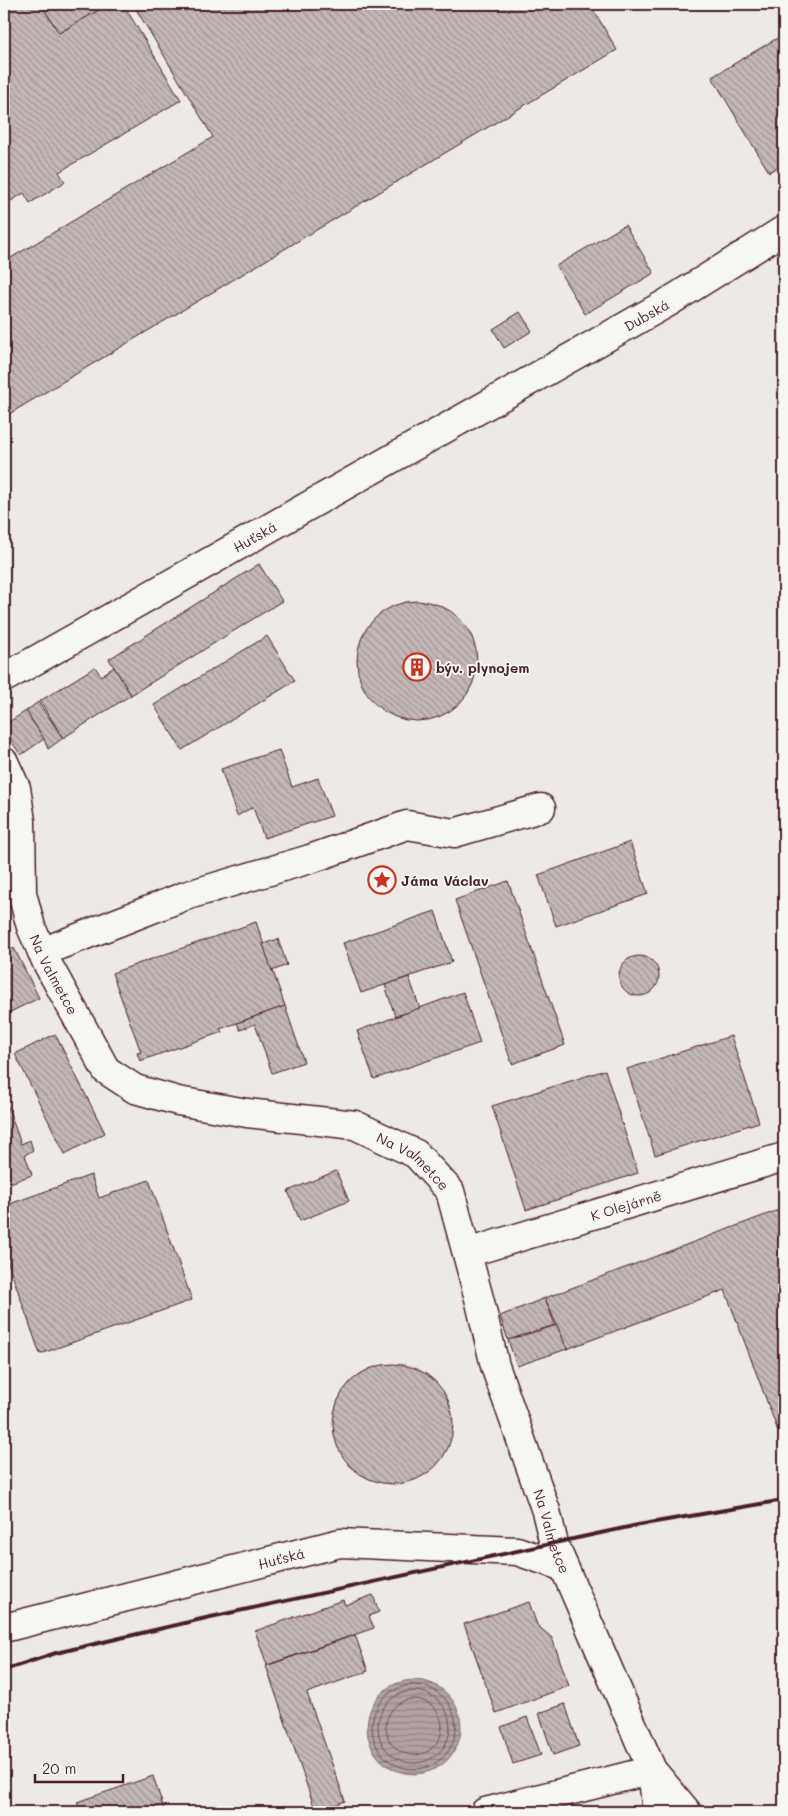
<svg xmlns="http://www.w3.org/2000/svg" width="788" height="1816" font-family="Mali,sans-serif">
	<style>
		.water { fill: url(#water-rules); stroke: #886e73 }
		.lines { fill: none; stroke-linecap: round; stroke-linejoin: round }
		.shore { stroke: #73535b; stroke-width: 1 }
		.building { fill: url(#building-back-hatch); stroke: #4a1f2b }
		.minor-casing { stroke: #4a1f2b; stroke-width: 31 }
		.minor { stroke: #f6f6f2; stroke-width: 28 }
		.rail { stroke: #4a1f2b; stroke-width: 4 }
		.labels { text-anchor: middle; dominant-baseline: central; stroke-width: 4; stroke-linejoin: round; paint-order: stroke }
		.street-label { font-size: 14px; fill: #4a1f2b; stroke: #f6f6f2 }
		.poi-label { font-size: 14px; font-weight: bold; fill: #4a1f2b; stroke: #f6f6f2; text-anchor: start }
	</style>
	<defs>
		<pattern id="water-rules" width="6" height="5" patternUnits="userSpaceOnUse" patternTransform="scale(1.25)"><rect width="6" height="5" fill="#b1a2a3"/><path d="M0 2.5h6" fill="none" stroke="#928385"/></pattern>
		<pattern id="building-back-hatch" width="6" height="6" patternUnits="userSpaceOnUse" patternTransform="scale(1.25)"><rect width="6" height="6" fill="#c4b7b7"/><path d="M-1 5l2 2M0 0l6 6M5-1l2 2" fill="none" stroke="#a19495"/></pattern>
	</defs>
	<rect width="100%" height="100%" fill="#ece9e6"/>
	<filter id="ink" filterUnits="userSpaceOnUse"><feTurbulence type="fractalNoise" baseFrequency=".02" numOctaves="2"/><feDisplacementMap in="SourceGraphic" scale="10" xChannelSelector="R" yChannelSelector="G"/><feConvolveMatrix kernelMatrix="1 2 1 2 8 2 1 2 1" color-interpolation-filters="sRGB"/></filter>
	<g filter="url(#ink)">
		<circle class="water" cx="414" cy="1727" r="47"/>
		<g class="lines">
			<g class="shore">
				<circle cx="414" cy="1727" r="42"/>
				<circle cx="414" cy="1727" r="36"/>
				<circle cx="414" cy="1727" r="28"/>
			</g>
		</g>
		<g class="building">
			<polygon points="4,4 41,4 59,33 109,4 123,4 181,100 59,172 65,182 30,203 24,193 4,205"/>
			<polygon points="41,4 109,4 59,33"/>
			<polygon points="133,4 590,4 617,50 4,417 4,262 213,137"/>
			<polygon points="784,34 784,163 769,172 712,77"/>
			<polygon points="625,225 654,273 585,314 556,266"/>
			<polygon points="520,312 532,331 504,348 493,329"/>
			<polygon points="259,564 282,601 131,695 109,659"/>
			<circle cx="417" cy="661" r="60"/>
			<polygon points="267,636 295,681 182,750 154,705"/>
			<polygon points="95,667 101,676 114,667 131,695 63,738 40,701"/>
			<polygon points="38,702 63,738 48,749 44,739 26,711"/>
			<polygon points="26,711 44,739 21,755 4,731 4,725"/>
			<polygon points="279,750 292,787 318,778 332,816 264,838 253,807 237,816 221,769"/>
			<polygon points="630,842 648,894 556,926 538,875"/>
			<polygon points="508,881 565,1045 512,1064 455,900"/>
			<polygon points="435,911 452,962 361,993 343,943"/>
			<polygon points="256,922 285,1006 220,1029 222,1032 140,1061 137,1053 141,1052 112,973"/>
			<polygon points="278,939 287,965 272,971 263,944"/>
			<polygon points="14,948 39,998 4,1015 4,953"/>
			<circle cx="639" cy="976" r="20"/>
			<polygon points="409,977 420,1009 395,1016 385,985"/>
			<polygon points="463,992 480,1043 374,1079 357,1031"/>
			<polygon points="285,1006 304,1062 272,1073 255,1024 240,1030 237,1023"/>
			<polygon points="55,1034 105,1133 65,1154 15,1054"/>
			<polygon points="731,1036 759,1122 655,1155 627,1069"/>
			<polygon points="605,1070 638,1173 526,1210 492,1106"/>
			<polygon points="4,1096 21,1144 30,1140 33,1150 25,1155 32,1175 10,1183 4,1165"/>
			<polygon points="336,1171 349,1201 300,1221 288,1191"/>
			<polygon points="91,1175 99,1198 149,1180 192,1300 40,1354 4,1251 4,1206"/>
			<polygon points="784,1208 784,1438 781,1439 725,1290 567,1349 545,1298"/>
			<polygon points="545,1298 555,1325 508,1340 500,1316"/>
			<polygon points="557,1325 567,1349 517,1366 508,1340"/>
			<circle cx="393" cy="1424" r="60"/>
			<polygon points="373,1595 379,1612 369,1616 374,1628 267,1665 255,1631 343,1600 345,1605"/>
			<polygon points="529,1602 537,1625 552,1638 569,1686 496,1713 464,1624"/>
			<polygon points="355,1635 368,1671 307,1693 345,1801 316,1812 266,1666"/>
			<polygon points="565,1704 579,1746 553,1755 539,1713"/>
			<polygon points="527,1717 541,1755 513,1764 501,1727"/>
			<polygon points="153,1776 165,1812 81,1812 77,1802"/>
		</g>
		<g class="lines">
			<g class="minor-casing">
				<g id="minor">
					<path id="s1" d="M4 678 667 303 784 230"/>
					<path id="s2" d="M4 762 16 788 21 821 22 893 31 927 47 963 106 1070 135 1089 178 1101 247 1113 355 1125 416 1154 450 1191 480 1302 495 1366 546 1511 554 1544 652 1770 687 1812"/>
					<polyline points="42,952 185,896 310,859 407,825 454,833 541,808"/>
					<path id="s3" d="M467 1253 784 1157"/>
					<path id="s4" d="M4 1628 340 1543 517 1551 564 1567"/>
					<polyline points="485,1812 652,1770 657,1812"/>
				</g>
			</g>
			<use href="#minor" class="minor"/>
			<polyline class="rail" points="4,1670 56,1653 206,1618 638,1525 784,1500"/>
		</g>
	</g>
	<defs>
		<g id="building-ring" transform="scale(1.4375)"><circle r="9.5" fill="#f6f6f2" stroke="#c8321e" stroke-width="1.5"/><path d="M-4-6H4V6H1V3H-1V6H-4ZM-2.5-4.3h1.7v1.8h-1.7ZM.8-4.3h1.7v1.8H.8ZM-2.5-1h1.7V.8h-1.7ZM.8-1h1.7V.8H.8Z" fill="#c8321e"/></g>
		<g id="sight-ring" transform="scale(1.4375)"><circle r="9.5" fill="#f6f6f2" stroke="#c8321e" stroke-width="1.5"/><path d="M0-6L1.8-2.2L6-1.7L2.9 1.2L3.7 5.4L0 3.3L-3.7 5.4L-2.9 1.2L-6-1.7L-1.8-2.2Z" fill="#c8321e"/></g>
	</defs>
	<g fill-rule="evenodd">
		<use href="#building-ring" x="417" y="667"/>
		<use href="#sight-ring" x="382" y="880"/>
	</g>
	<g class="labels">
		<g class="street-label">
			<text stroke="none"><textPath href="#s1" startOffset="738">Dubská</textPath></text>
			<text stroke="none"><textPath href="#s1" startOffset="288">Huťská</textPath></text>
			<text stroke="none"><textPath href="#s2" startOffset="222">Na Valmetce</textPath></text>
			<text stroke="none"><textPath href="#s2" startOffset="658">Na Valmetce</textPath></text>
			<text stroke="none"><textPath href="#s3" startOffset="166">K Olejárně</textPath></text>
			<text stroke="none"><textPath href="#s2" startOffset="1062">Na Valmetce</textPath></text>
			<text stroke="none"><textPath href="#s4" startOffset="286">Huťská</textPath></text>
		</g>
		<g class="poi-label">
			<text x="436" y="667">býv. plynojem</text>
			<text x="401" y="880">Jáma Václav</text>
		</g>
	</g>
	<rect width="788" height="1816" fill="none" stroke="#f6f6f2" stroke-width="20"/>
	<rect x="10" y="10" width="768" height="1796" fill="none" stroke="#4a1f2b" stroke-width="2" filter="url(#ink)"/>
	<path d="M35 1774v8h88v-8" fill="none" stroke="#4a1f2b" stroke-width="2.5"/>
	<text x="42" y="1774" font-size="15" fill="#4a1f2b" stroke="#f6f6f2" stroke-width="4" paint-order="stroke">20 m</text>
</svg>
